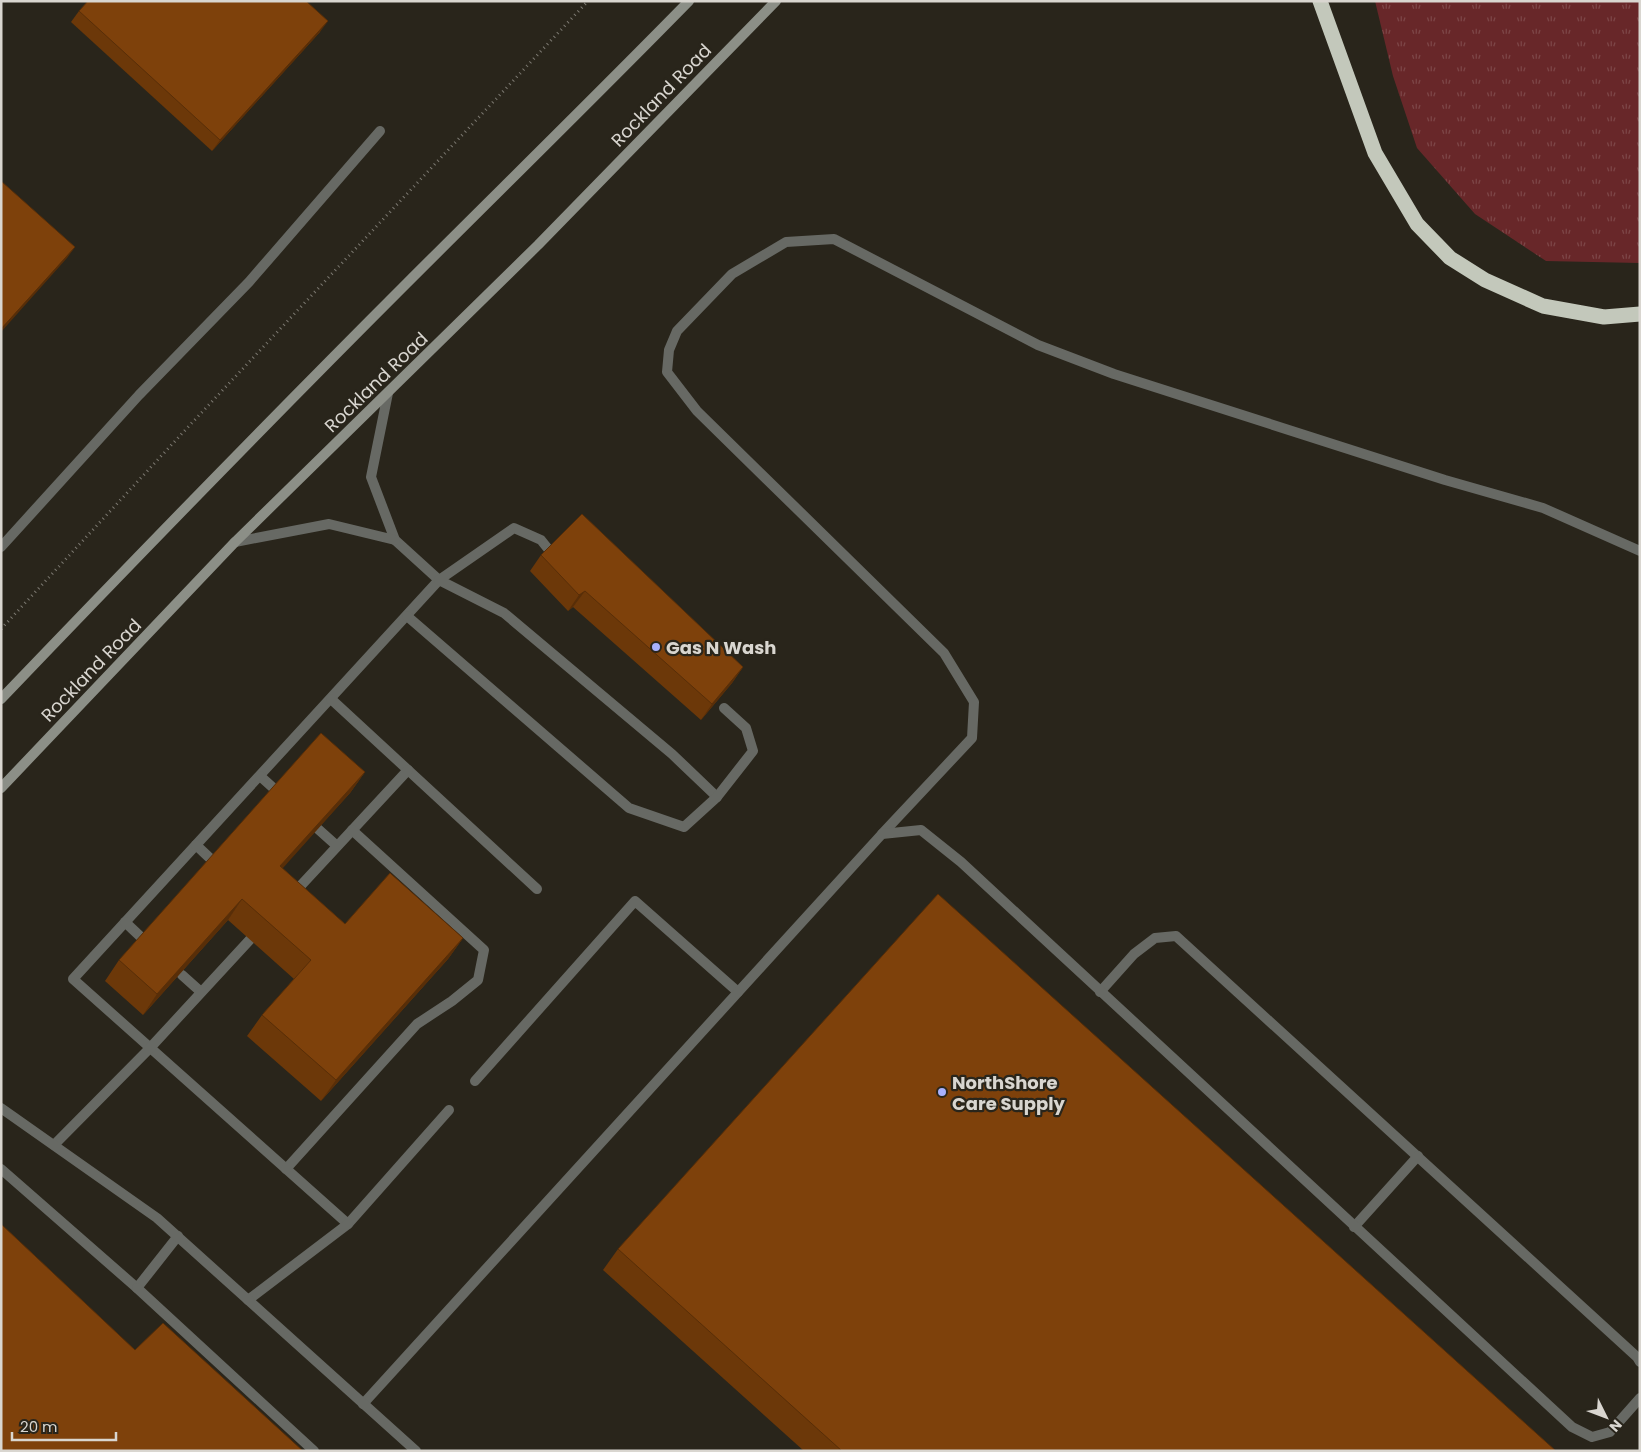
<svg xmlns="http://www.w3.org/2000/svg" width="1641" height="1452" font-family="Poppins,sans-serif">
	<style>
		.grass { fill: url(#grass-tufts) }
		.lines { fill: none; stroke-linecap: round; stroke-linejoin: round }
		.path { stroke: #7d7a72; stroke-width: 3; stroke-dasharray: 1 4; stroke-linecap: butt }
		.lane { stroke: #676964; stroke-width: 10 }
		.street { stroke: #676964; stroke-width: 10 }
		.secondary { stroke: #8c8f87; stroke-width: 10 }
		.highway { stroke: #c3c8bb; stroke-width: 15 }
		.wall { fill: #6c3809 }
		.shaded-wall { fill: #582e08 }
		.building { fill: #7e410b; stroke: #582e08 }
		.poi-dot { fill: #a8b0fc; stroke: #29251b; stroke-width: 2 }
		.labels { text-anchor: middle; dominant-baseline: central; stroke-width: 4.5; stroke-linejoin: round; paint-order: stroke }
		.street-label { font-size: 18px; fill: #d9d6d0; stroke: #29251b }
		.poi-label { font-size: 18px; font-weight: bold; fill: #d9d6d0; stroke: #29251b; text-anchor: start }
	</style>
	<defs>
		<pattern id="grass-tufts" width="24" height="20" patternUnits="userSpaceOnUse" patternTransform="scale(1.25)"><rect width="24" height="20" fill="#682729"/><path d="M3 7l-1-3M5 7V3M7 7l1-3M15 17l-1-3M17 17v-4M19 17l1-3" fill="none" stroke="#7d4647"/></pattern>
	</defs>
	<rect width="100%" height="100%" fill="#29251b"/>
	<polygon class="grass" points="1375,1 1640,1 1640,263 1546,261 1475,214 1417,148 1393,76"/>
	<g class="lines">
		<polyline class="path" points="1,629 189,426 588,1"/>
		<g class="lane">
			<polyline points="388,393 371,477 395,540 439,580 73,979 348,1224 449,1110"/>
			<polyline points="235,542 329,524 395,540"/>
			<polyline points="1,547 139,395 249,282 380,131"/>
			<polyline points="549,550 541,540 514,528 439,580 504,613 672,754 717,797"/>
			<polyline points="407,616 629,808 684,827 717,797 753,751 746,728 724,708"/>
			<polyline points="331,699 537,889"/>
			<polyline points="260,776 280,794"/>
			<polyline points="318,829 337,846"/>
			<polyline points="882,834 972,738 974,702 944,653 697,411 667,372 669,350 677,331 732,274 786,242 834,239 1038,345 1114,374 1445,480 1543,508 1640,551"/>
			<polyline points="196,845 215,863"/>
			<polyline points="293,894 408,770"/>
			<polyline points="125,922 144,940"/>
			<polyline points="182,975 201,992"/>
			<polyline points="1100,992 1134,954 1155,938 1176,936 1637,1357 1640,1362"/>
			<polyline points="475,1081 635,901 738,992"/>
			<polyline points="54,1145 150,1048 257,932"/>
			<polyline points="1,1169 137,1288 178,1236"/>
			<polyline points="286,1169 417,1024 452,1001 478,980 484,950 352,830"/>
			<polyline points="1354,1227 1418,1156"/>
			<polyline points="137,1288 314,1451"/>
			<polyline points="248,1300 348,1224"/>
			<polyline points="363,1404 882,834 921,830 961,862 1572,1427 1592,1437 1610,1432 1640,1398"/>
		</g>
		<polyline class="street" points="1,1108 157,1218 416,1451"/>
		<g class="secondary">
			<path d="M1 699C135 559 270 420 407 283 501 189 596 96 689 1"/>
			<polyline points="1,788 235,542 538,245 776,1"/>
		</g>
		<polyline class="highway" points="1320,1 1375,153 1417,224 1450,258 1485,280 1543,306 1604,317 1640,314"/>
	</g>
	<g class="wall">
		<polygon points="79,11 320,32 212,151 71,22"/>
		<polygon points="541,555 743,667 732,683 701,720 573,607 568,611 530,571"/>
		<polygon points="365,772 350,793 282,868 345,924 463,938 448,959 321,1101 247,1036 262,1015 294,979 228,920 143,1015 105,981 119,960"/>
		<polygon points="618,1249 1556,1451 804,1451 603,1270"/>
	</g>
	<g class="shaded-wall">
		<polygon points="328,21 320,32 212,151 220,140"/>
		<polygon points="75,247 67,258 1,332 1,329"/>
		<polygon points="585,591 573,607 568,611 579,595"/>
		<polygon points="743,667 732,683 701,720 712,704"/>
		<polygon points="365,772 350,793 266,887 280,866"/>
		<polygon points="242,899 228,920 143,1015 157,994"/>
		<polygon points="463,938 448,959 321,1101 336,1080"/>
	</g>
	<g class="building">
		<polygon points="88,1 306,1 328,21 220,140 79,11"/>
		<polygon points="1,181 75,247 1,329"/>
		<polygon points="582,514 743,667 712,704 585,591 579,595 541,555"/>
		<polygon points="321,733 365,772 280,866 345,924 390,873 463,938 336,1080 262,1015 311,960 242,899 157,994 119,960"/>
		<polygon points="938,894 1556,1451 842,1451 618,1249"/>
		<polygon points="1,1224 135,1350 163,1323 303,1451 1,1451"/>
	</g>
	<g class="poi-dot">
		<circle cx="656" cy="647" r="5"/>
		<circle cx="942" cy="1092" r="5"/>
	</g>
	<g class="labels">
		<g class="street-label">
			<text transform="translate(661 95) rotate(-46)">Rockland Road</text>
			<text transform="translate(376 382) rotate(-44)">Rockland Road</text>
			<text transform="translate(91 670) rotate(-46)">Rockland Road</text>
		</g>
		<g class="poi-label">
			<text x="666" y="647">Gas N Wash</text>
			<text x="952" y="1082">NorthShore<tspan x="952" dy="21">Care Supply</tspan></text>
		</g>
	</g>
	<rect width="1641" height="1452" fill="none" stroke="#d9d6d0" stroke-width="5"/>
	<g transform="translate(1606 1417) rotate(132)" stroke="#29251b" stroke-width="4" paint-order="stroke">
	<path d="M0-4L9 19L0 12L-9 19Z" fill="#d9d6d0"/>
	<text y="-8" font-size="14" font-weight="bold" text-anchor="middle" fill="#d9d6d0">N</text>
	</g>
	<path d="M12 1432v8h104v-8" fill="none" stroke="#d9d6d0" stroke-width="2.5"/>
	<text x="20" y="1432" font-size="15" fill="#d9d6d0" stroke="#29251b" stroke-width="4" paint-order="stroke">20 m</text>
</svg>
